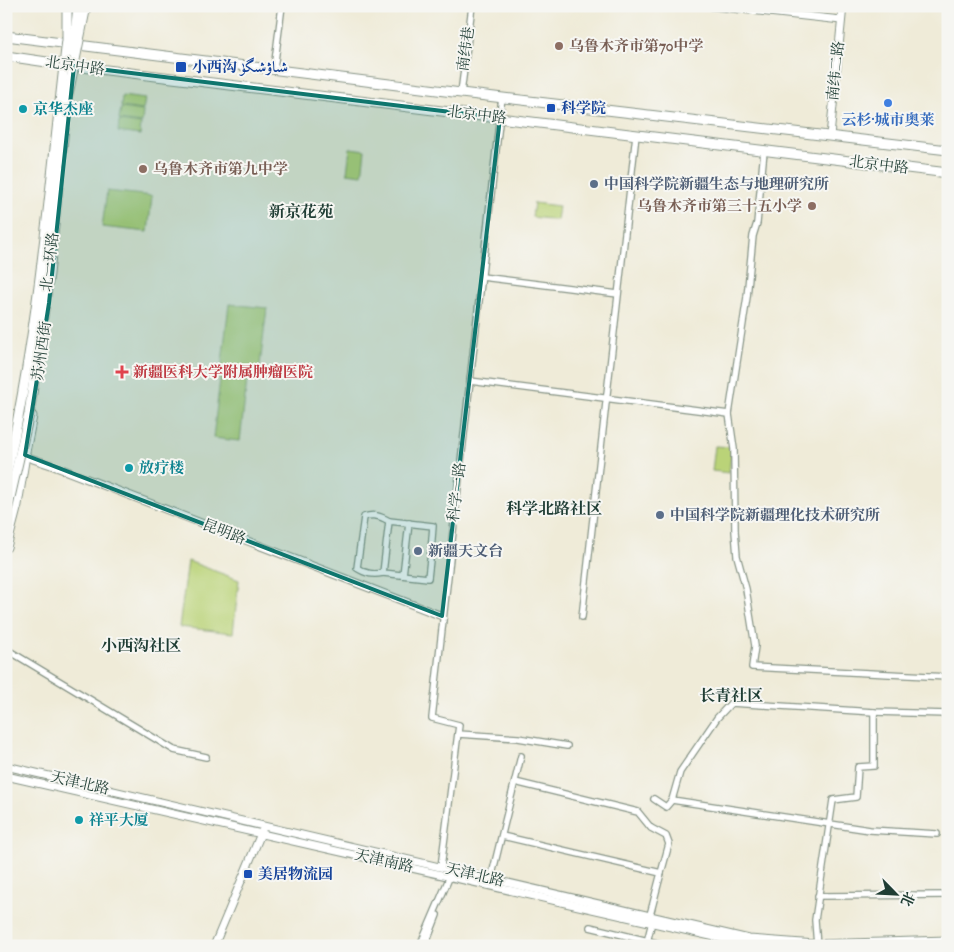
<svg xmlns="http://www.w3.org/2000/svg" width="954" height="952" font-family="'IM FELL Double Pica',Amiri,'Noto Serif SC',serif">
	<style>
		.green { fill: #bad378; stroke: #6c8856 }
		.lines { fill: none; stroke-linecap: round; stroke-linejoin: round }
		.minor-casing { stroke: #879486; stroke-width: 8 }
		.tertiary-casing { stroke: #879486; stroke-width: 9 }
		.primary-casing { stroke: #879486; stroke-width: 11 }
		.trunk-casing { stroke: #879486; stroke-width: 11 }
		.minor { stroke: #fff; stroke-width: 5.5 }
		.tertiary { stroke: #fff; stroke-width: 7 }
		.primary { stroke: #fff; stroke-width: 9 }
		.trunk { stroke: #fff; stroke-width: 9 }
		.primary-bridge-casing { stroke: #879486; stroke-width: 11; stroke-linecap: butt }
		.trunk-bridge-casing { stroke: #879486; stroke-width: 11; stroke-linecap: butt }
		.primary-bridge { stroke: #fff; stroke-width: 9 }
		.trunk-bridge { stroke: #fff; stroke-width: 9 }
		.marked { fill: #0f766e; fill-opacity: 0.2; stroke: #0f766e; stroke-width: 4; stroke-linejoin: round }
		.education-dot { fill: #8d6e63; stroke: #f6f6f2; stroke-width: 2 }
		.transit-dot { fill: #1a4fb4; stroke: #f6f6f2; stroke-width: 2 }
		.shop-dot { fill: #3f7fe0; stroke: #f6f6f2; stroke-width: 2 }
		.culture-dot { fill: #0f9aa8; stroke: #f6f6f2; stroke-width: 2 }
		.service-dot { fill: #5c6f8a; stroke: #f6f6f2; stroke-width: 2 }
		.health-dot { fill: #e0444e; stroke: #f6f6f2; stroke-width: 2 }
		.labels { text-anchor: middle; dominant-baseline: central; stroke-width: 4; stroke-linejoin: round; paint-order: stroke }
		.education-label { font-size: 15px; font-weight: bold; fill: #785e54; stroke: #f6f6f2; text-anchor: start }
		.street-label { font-size: 15px; fill: #1f3d34; stroke: #f6f6f2 }
		.transit-label { font-size: 15px; font-weight: bold; fill: #164399; stroke: #f6f6f2; text-anchor: start }
		.culture-label { font-size: 15px; font-weight: bold; fill: #0d838f; stroke: #f6f6f2; text-anchor: start }
		.shop-label { font-size: 15px; font-weight: bold; fill: #366cbe; stroke: #f6f6f2 }
		.service-label { font-size: 15px; font-weight: bold; fill: #4e5e75; stroke: #f6f6f2; text-anchor: start }
		.health-label { font-size: 15px; font-weight: bold; fill: #be3a42; stroke: #f6f6f2; text-anchor: start }
		.neighbourhood-label { font-size: 16px; font-weight: bold; fill: #1f3d34; stroke: #f6f6f2 }
	</style>
	<rect width="100%" height="100%" fill="#f6f6f2"/>
	<filter id="ink" filterUnits="userSpaceOnUse"><feTurbulence type="fractalNoise" baseFrequency=".02" numOctaves="2"/><feDisplacementMap in="SourceGraphic" scale="10" xChannelSelector="R" yChannelSelector="G"/><feConvolveMatrix kernelMatrix="1 2 1 2 8 2 1 2 1" color-interpolation-filters="sRGB"/></filter>
	<filter id="wash" filterUnits="userSpaceOnUse"><feTurbulence type="fractalNoise" baseFrequency=".0096" numOctaves="4" result="noise"/><feDisplacementMap in="SourceGraphic" scale="20" xChannelSelector="R" yChannelSelector="G"/><feGaussianBlur stdDeviation="1.12" result="paint"/><feColorMatrix in="noise" values="0 0 0 0 0 0 0 0 0 0 0 0 0 0 0 0 0 1.4 0 .05"/><feComposite in="paint" operator="in"/></filter>
	<g filter="url(#wash)">
		<rect width="100%" height="100%" fill="#efebd8"/>
		<g class="green">
			<polygon points="122,96 145,99 143,110 121,107"/>
			<polygon points="121,108 143,111 142,123 119,120"/>
			<polygon points="119,121 141,124 140,135 118,132"/>
			<polygon points="350,148 365,150 362,175 347,173"/>
			<polygon points="107,191 152,196 148,232 102,227"/>
			<polygon points="534,203 559,206 557,220 532,217"/>
			<polygon points="229,304 267,308 258,381 247,380 240,441 213,438"/>
			<polygon points="715,446 732,447 729,473 712,471"/>
			<polygon points="188,561 239,580 233,633 179,627"/>
		</g>
	</g>
	<g filter="url(#ink)">
		<g class="lines">
			<g class="minor-casing">
				<g id="minor">
					<polyline points="274,69 282,6"/>
					<polyline points="461,93 472,6"/>
					<polyline points="764,151 757,223 753,236 747,297 729,414 734,449 735,531 737,556 746,589 755,646 752,667 948,677"/>
					<polyline points="482,277 618,294"/>
					<polyline points="470,381 729,414"/>
					<polyline points="431,551 433,526 389,521 383,573 428,578 431,551 449,553"/>
					<path d="M383 573C373 575 366 574 357 568L364 517C374 514 380 516 389 521"/>
					<polyline points="403,575 409,523"/>
					<polyline points="582,617 636,135"/>
					<polyline points="6,649 174,750 206,757"/>
					<polyline points="458,734 518,738 567,746"/>
					<polyline points="515,782 638,812 651,828 666,836 669,844 661,873"/>
					<polyline points="654,799 666,807 672,800 680,772 717,718 731,703 874,712 948,714"/>
					<polyline points="672,800 870,830 937,834"/>
					<polyline points="502,836 661,873 650,915"/>
					<polyline points="441,867 459,725 432,718 502,97"/>
					<polyline points="491,879 521,756"/>
					<polyline points="818,896 948,895"/>
					<polyline points="590,927 669,946"/>
					<polyline points="420,946 450,876"/>
					<polyline points="425,946 437,915"/>
					<polyline points="646,946 652,922"/>
					<polyline points="817,946 815,920 833,800 856,797 858,767 874,766 874,712"/>
				</g>
			</g>
			<g class="tertiary-casing">
				<g id="tertiary">
					<polyline points="712,6 841,20"/>
					<polyline points="830,136 843,6"/>
					<polyline points="6,450 51,465 442,616"/>
					<polyline points="6,766 749,939 816,944 948,940"/>
					<polyline points="6,776 746,944 763,946"/>
					<polyline points="214,946 262,831"/>
				</g>
			</g>
			<g class="primary-casing">
				<g id="primary">
					<polyline points="6,36 461,93 948,150"/>
					<polyline points="6,56 74,66 948,173"/>
					<polyline points="23,462 32,416"/>
				</g>
			</g>
			<g class="trunk-casing">
				<polyline id="trunk" points="6,547 17,505 25,455"/>
			</g>
			<use href="#minor" class="minor"/>
			<use href="#tertiary" class="tertiary"/>
			<use href="#primary" class="primary"/>
			<use href="#trunk" class="trunk"/>
			<g class="primary-bridge-casing">
				<polyline id="primary-bridge" points="73,54 78,6"/>
			</g>
			<g class="trunk-bridge-casing">
				<g id="trunk-bridge">
					<path d="M6 475C39 332 50 185 67 40V6"/>
					<polyline points="6,515 29,414 49,274 67,99 86,6"/>
				</g>
			</g>
			<use href="#primary-bridge" class="primary-bridge"/>
			<use href="#trunk-bridge" class="trunk-bridge"/>
		</g>
	</g>
	<path class="marked" d="M74 66 500 118 442 616 25 455 49 303Z"/>
	<g class="education-dot">
		<circle cx="559" cy="46" r="5"/>
		<circle cx="143" cy="169" r="5"/>
		<circle cx="812" cy="206" r="5"/>
	</g>
	<g class="transit-dot">
		<rect x="175" y="61" width="12" height="12" rx="2.5"/>
		<rect x="546" y="103" width="10" height="10" rx="2.5"/>
		<rect x="243" y="869" width="10" height="10" rx="2.5"/>
	</g>
	<circle class="shop-dot" cx="888" cy="103" r="5"/>
	<g class="culture-dot">
		<circle cx="23" cy="109" r="5"/>
		<circle cx="129" cy="468" r="5"/>
		<circle cx="79" cy="820" r="5"/>
	</g>
	<g class="service-dot">
		<circle cx="594" cy="184" r="5"/>
		<circle cx="660" cy="515" r="5"/>
		<circle cx="418" cy="551" r="5"/>
	</g>
	<path class="health-dot" d="M119.5 364.5h5v5h5v5h-5v5h-5v-5h-5v-5h5z"/>
	<g class="labels">
		<g class="education-label">
			<text x="569" y="46">乌鲁木齐市第70中学</text>
			<text x="153" y="169">乌鲁木齐市第九中学</text>
			<text x="802" y="206" text-anchor="end">乌鲁木齐市第三十五小学</text>
		</g>
		<g class="street-label">
			<text transform="translate(466 49) rotate(-82)">南纬巷</text>
			<text transform="translate(75 66) rotate(8)">北京中路</text>
			<text transform="translate(836 71) rotate(-84)">南纬二路</text>
			<text transform="translate(477 115) rotate(7)">北京中路</text>
			<text transform="translate(879 165) rotate(7)">北京中路</text>
			<text transform="translate(50 262) rotate(-83)">北一环路</text>
			<text transform="translate(42 351) rotate(-82)">苏州西街</text>
			<text transform="translate(457 492) rotate(-83)">科学一路</text>
			<text transform="translate(224 532) rotate(21)">昆明路</text>
			<text transform="translate(80 783) rotate(13)">天津北路</text>
			<text transform="translate(384 861) rotate(13)">天津南路</text>
			<text transform="translate(475 875) rotate(13)">天津北路</text>
		</g>
		<g class="transit-label">
			<text x="192" y="67">小西沟 شىاۋشىگۈ</text>
			<text x="561" y="108">科学院</text>
			<text x="258" y="874">美居物流园</text>
		</g>
		<g class="culture-label">
			<text x="33" y="109">京华杰座</text>
			<text x="139" y="468">放疗楼</text>
			<text x="89" y="820">祥平大厦</text>
		</g>
		<g class="shop-label">
			<text x="888" y="120">云杉·城市奥莱</text>
		</g>
		<g class="service-label">
			<text x="604" y="184">中国科学院新疆生态与地理研究所</text>
			<text x="670" y="515">中国科学院新疆理化技术研究所</text>
			<text x="428" y="551">新疆天文台</text>
		</g>
		<g class="health-label">
			<text x="133" y="372">新疆医科大学附属肿瘤医院</text>
		</g>
		<g class="neighbourhood-label">
			<text x="301" y="212">新京花苑</text>
			<text x="554" y="509">科学北路社区</text>
			<text x="141" y="646">小西沟社区</text>
			<text x="731" y="696">长青社区</text>
		</g>
	</g>
	<rect width="954" height="952" fill="none" stroke="#f6f6f2" stroke-width="25"/>
	<g transform="translate(896 894) rotate(114)" stroke="#f6f6f2" stroke-width="4" paint-order="stroke">
	<path d="M0-4L9 19L0 12L-9 19Z" fill="#1f3d34"/>
	<text y="-8" font-size="14" font-weight="bold" text-anchor="middle" fill="#1f3d34">北</text>
	</g>
</svg>
